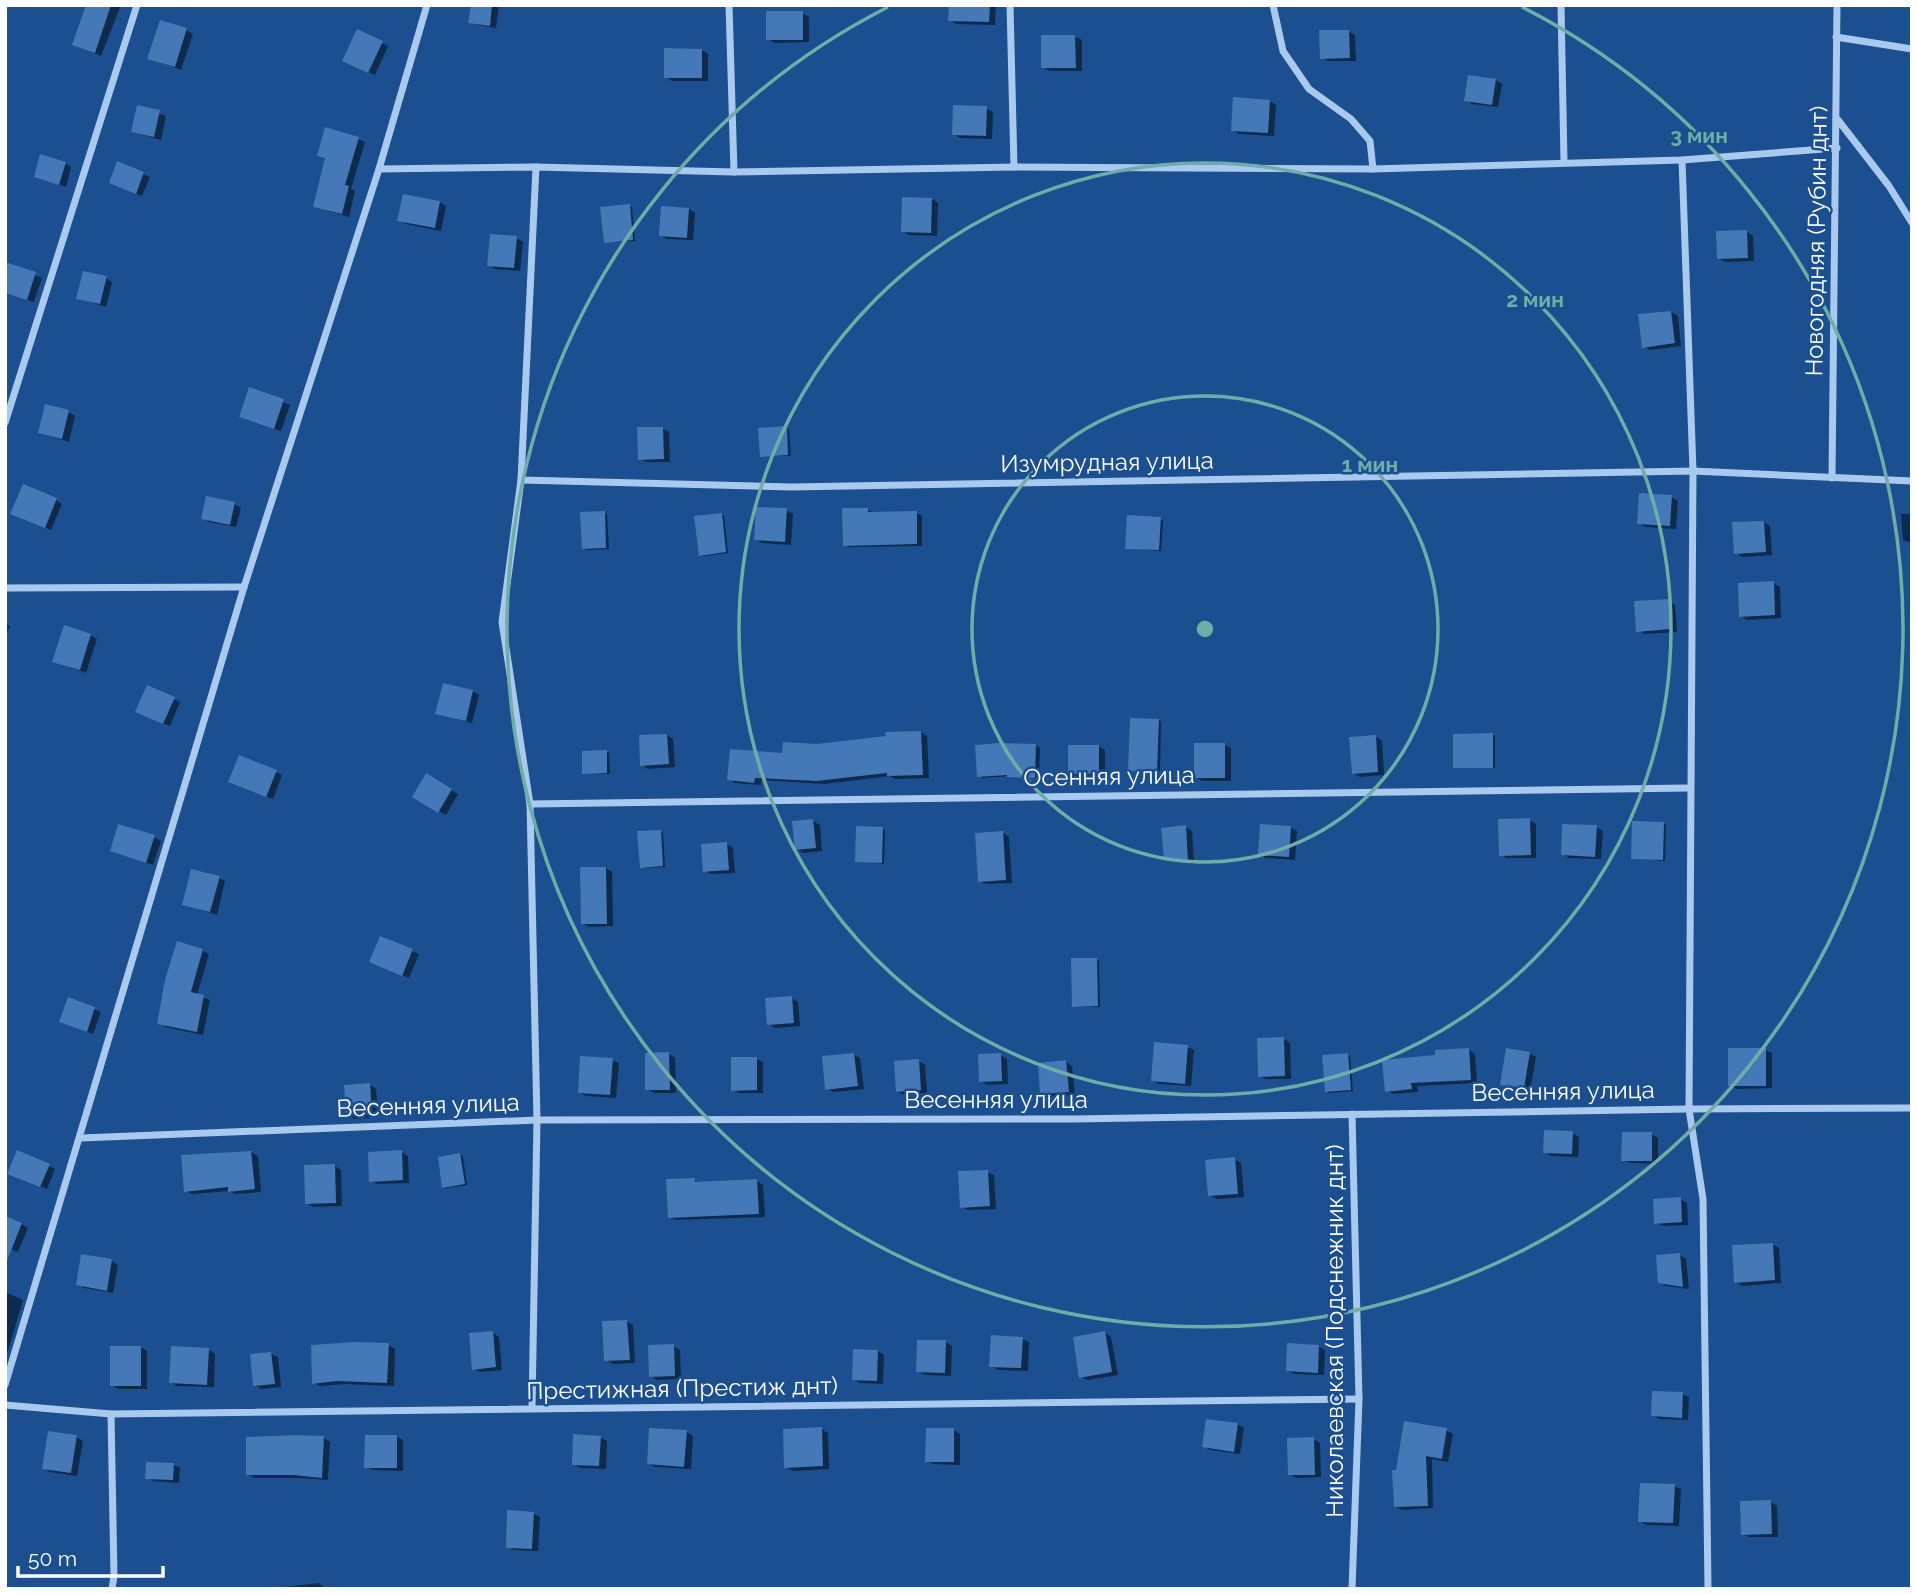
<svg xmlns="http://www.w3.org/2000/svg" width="1917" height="1594" font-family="Raleway,sans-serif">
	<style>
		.shadow { fill: #0007 }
		.building { fill: #4478b7 }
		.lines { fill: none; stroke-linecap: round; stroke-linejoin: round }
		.minor { stroke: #a9c9ee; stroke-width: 7 }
		.ring { fill: none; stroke: #6fada8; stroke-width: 3.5 }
		.labels { text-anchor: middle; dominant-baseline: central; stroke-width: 5; stroke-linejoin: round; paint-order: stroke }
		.street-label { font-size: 24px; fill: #fff; stroke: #1b4f8f }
		.centre { fill: #6fada8; stroke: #1b4f8f; stroke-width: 3.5 }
		.ring-label { font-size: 21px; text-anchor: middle; font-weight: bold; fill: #6fada8; stroke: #1b4f8f; stroke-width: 5; stroke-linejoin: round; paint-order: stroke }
	</style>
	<rect width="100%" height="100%" fill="#1b4f8f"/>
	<g class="shadow">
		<polygon points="93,5 121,5 101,56 74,44"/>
		<polygon points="473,5 499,5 496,28 477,25 470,22"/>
		<polygon points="950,5 996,5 995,25 956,24 950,20"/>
		<polygon points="802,13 809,17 809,42 775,43 768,39"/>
		<polygon points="186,30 193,34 181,70 150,58"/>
		<polygon points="1349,32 1355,35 1356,61 1328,61 1321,57"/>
		<polygon points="1075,37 1082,40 1082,71 1050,71 1043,67"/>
		<polygon points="382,43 388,46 375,75 351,64"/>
		<polygon points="702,50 708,54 708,81 672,81 666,77"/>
		<polygon points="1495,80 1502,84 1498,107 1472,104 1466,100"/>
		<polygon points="1270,101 1276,105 1274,136 1239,134 1233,130"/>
		<polygon points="139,107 166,116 161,140 133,132"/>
		<polygon points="986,108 993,112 992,139 960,138 954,134"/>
		<polygon points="358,139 365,142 351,189 355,191 349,217 315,207 326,159 319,155"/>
		<polygon points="65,163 71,167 66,187 36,176"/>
		<polygon points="118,164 150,177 142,196 117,186"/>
		<polygon points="932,199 938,203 937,236 909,235 903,231"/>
		<polygon points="440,202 446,206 441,231 406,224 399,220"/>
		<polygon points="630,206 632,207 635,241 605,242"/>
		<polygon points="689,209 695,213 693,240 667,239 661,235"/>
		<polygon points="1747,232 1753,236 1754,261 1725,262 1718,258"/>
		<polygon points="516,238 523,242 520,271 495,269 489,265"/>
		<polygon points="5,264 42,278 34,302 5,293"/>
		<polygon points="106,278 112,282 106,307 78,298"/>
		<polygon points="1671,312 1678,316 1681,346 1650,350 1644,346"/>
		<polygon points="250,389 290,405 281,431 247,420"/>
		<polygon points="69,412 75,416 69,442 40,433"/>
		<polygon points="662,428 669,432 670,462 646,462 640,459"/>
		<polygon points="787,428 789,430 791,456 762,456"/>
		<polygon points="1671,497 1678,501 1676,529 1645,527 1639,523"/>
		<polygon points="56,500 62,504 51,530 19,517"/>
		<polygon points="234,504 241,508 236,527 209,522 203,518"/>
		<polygon points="786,510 793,514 791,545 762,543 756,539"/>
		<polygon points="868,510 873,512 917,513 922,516 922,546 849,547 844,545"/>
		<polygon points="604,513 607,514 609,549 586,550 583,548"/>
		<polygon points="722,514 724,516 728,553 703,556 700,554"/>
		<polygon points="1901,514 1912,514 1912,543 1903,540"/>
		<polygon points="1160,519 1163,521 1161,551 1127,548"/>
		<polygon points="1764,522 1770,526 1772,555 1742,557 1736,553"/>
		<polygon points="1773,583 1780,587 1781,618 1747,620 1741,616"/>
		<polygon points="1668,601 1675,605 1677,632 1645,634 1638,630"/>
		<polygon points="5,623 10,626 5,637"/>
		<polygon points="90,635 97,639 86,673 55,661"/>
		<polygon points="472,691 479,695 472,723 437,713"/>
		<polygon points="174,699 180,702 170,726 144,715"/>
		<polygon points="1159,720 1161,722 1160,772 1132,771 1130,770"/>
		<polygon points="921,732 927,736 929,778 895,779 890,776 824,784 761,780 761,785 735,783 729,779 784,755 817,746"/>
		<polygon points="667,735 673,739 675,767 648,769 642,765"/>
		<polygon points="1493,735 1495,737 1495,768 1455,767"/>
		<polygon points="1376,737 1382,741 1384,775 1360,777 1353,773"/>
		<polygon points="1225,745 1231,748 1231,781 1202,781 1196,777"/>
		<polygon points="1036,746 1040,748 1039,779 1010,776 983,778 979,776"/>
		<polygon points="1099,746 1105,750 1105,777 1076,777 1069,773"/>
		<polygon points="606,751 609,753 610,774 584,773"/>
		<polygon points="276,772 282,775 273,799 237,785"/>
		<polygon points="426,776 458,794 446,815 414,797"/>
		<polygon points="1529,820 1536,824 1536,858 1507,858 1501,855"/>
		<polygon points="813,821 820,825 822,851 803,853 797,849"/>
		<polygon points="1664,824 1666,825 1665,861 1633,858"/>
		<polygon points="1185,827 1192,831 1194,864 1172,861 1165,857"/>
		<polygon points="1290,827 1297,831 1295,860 1266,858 1260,855"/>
		<polygon points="1596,827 1603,831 1601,859 1569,858 1563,854"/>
		<polygon points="883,829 885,830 884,864 856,861"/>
		<polygon points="660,831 663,833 665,867 644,868 642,867"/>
		<polygon points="1003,833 1009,837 1012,883 986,884 980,881"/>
		<polygon points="154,837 161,841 153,865 112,850"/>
		<polygon points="727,844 733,848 735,873 711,874 705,871"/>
		<polygon points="606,868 612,872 613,926 589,927 582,923"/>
		<polygon points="219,878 225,881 217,915 184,904"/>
		<polygon points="381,938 419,954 409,978 378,965"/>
		<polygon points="202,950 209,954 197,995 210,1000 203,1035 165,1027 159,1023"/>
		<polygon points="1097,960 1099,961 1100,1007 1076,1007 1073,1006"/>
		<polygon points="792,998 798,1002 800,1026 775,1028 769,1024"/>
		<polygon points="69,999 101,1012 93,1034 68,1025"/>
		<polygon points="1284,1039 1290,1043 1291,1079 1266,1079 1259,1076"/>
		<polygon points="1187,1047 1194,1050 1191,1086 1159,1084 1152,1080"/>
		<polygon points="1469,1050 1475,1054 1477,1083 1417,1086 1418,1092 1394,1094 1387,1091 1437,1057"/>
		<polygon points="1765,1050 1772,1053 1772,1088 1737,1089 1730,1085"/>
		<polygon points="1529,1053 1536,1057 1530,1090 1509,1087 1502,1084"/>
		<polygon points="669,1054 675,1058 676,1093 654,1093 647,1089"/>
		<polygon points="854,1055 860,1058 864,1089 834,1092 827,1089"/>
		<polygon points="1000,1055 1007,1059 1008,1084 987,1085 981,1081"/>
		<polygon points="1348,1055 1350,1056 1353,1091 1329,1093 1326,1091"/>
		<polygon points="756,1059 763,1062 763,1093 740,1093 733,1090"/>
		<polygon points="612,1060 619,1063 616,1098 586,1096 579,1092"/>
		<polygon points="919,1061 925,1065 927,1093 904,1095 897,1091"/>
		<polygon points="1066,1062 1072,1066 1075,1095 1048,1097 1042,1093"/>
		<polygon points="370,1085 376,1089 378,1117 354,1119 348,1115"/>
		<polygon points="1572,1133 1579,1137 1578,1157 1551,1156 1545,1152"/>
		<polygon points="1651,1134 1658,1138 1658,1164 1630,1163 1623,1160"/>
		<polygon points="251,1152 258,1156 261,1192 236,1194 229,1191 192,1194 186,1191"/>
		<polygon points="401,1152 408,1156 409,1183 378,1184 371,1181"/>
		<polygon points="460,1155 463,1157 467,1185 446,1188 443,1187"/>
		<polygon points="1234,1159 1241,1163 1244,1197 1217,1199 1210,1195"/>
		<polygon points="49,1166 55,1169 47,1189 15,1176"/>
		<polygon points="335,1166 341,1170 342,1206 313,1207 307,1203"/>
		<polygon points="987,1172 994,1175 996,1209 968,1210 962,1207"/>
		<polygon points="694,1180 701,1184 757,1181 763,1185 765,1217 676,1220 669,1217"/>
		<polygon points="1680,1199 1687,1203 1688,1225 1663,1226 1656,1223"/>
		<polygon points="21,1224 28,1228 18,1252 5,1247"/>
		<polygon points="1772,1244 1779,1248 1781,1283 1742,1286 1736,1282"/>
		<polygon points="1680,1255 1686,1259 1689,1289 1666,1286 1659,1282"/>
		<polygon points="112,1261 118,1265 113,1293 84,1288 78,1284"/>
		<polygon points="5,1292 23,1300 5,1361"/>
		<polygon points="626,1321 633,1325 635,1363 613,1364 606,1360"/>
		<polygon points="493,1333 499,1337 502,1370 480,1372 474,1369"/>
		<polygon points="1105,1333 1111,1337 1118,1375 1087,1380 1081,1377"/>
		<polygon points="1022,1339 1029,1342 1028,1371 998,1370 991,1366"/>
		<polygon points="946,1342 952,1346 951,1376 925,1375 918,1371"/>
		<polygon points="388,1345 395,1349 394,1386 345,1384 320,1386 314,1383"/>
		<polygon points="673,1346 680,1350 681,1379 657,1380 651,1376"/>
		<polygon points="1318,1346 1325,1350 1324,1375 1294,1374 1288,1370"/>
		<polygon points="140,1347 147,1351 147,1389 118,1389 112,1385"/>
		<polygon points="209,1350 215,1354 214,1387 177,1386 170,1382"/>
		<polygon points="878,1351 884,1355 883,1384 860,1383 854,1379"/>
		<polygon points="271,1354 278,1357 281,1387 261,1389 255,1385"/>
		<polygon points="1682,1394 1689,1397 1688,1420 1659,1419 1653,1415"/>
		<polygon points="1237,1424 1244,1428 1240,1454 1210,1450 1204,1446"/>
		<polygon points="821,1429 828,1433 829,1469 793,1471 786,1467"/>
		<polygon points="954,1430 960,1434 960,1465 933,1464 927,1461"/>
		<polygon points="1446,1430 1453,1434 1448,1462 1432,1459 1433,1508 1402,1510 1395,1506 1398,1472"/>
		<polygon points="687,1432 693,1436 691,1469 655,1467 648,1463"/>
		<polygon points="76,1437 83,1441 77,1476 50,1472 44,1468"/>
		<polygon points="397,1437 403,1440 403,1471 373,1470 366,1467"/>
		<polygon points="600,1437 607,1441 606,1469 580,1468 574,1464"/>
		<polygon points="324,1438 330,1442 328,1480 301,1478 254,1478 248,1474"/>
		<polygon points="1313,1439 1320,1443 1321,1477 1296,1478 1290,1474"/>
		<polygon points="174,1465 180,1468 179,1483 154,1481 147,1478"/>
		<polygon points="1674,1486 1681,1489 1679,1526 1646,1525 1640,1521"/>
		<polygon points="1771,1502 1777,1506 1778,1537 1749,1537 1742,1534"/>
		<polygon points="533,1513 540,1517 538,1551 514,1550 508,1547"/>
		<polygon points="319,1583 325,1589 285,1589 285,1587"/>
	</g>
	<g class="building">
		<polygon points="86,5 111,5 95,53 72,45"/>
		<polygon points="471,5 492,5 490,26 468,23"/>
		<polygon points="949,5 990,5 989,22 948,21"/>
		<rect x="766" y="11" width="37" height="29"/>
		<polygon points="160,20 187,28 175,67 147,59"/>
		<polygon points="357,29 383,41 368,73 342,61"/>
		<polygon points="1319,30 1349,30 1350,58 1320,59"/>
		<polygon points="1041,35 1075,35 1076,68 1041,68"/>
		<polygon points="664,48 702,49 702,78 664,78"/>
		<polygon points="1468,75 1496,79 1492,105 1464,101"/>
		<polygon points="1233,97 1270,100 1268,133 1231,131"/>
		<polygon points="137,105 160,110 154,137 131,132"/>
		<polygon points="953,105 987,106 986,136 952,135"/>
		<polygon points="325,127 359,137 345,185 349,186 342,214 313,207 325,158 317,156"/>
		<polygon points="40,154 66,162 59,185 34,177"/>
		<polygon points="117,161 144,172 136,194 109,183"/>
		<polygon points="403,194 440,201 435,228 397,221"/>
		<polygon points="902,197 932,198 931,233 901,232"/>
		<polygon points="630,204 633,240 604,243 600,207"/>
		<polygon points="661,206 689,208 687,238 659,236"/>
		<polygon points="1747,230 1748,258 1717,259 1716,231"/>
		<polygon points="490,234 517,236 514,268 487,266"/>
		<polygon points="5,262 36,272 27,300 5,293"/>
		<polygon points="83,271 107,276 100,304 76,299"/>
		<polygon points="1671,311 1675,343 1642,348 1638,314"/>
		<polygon points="249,387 284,399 274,429 239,417"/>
		<polygon points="45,404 69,410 62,439 38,433"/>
		<polygon points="787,426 788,455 760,457 758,428"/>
		<polygon points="637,427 663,427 664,459 638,460"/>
		<polygon points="23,484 57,498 45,528 10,514"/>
		<polygon points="1639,493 1672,495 1670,526 1637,524"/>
		<polygon points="206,496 235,502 230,525 201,519"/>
		<polygon points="756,507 787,508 785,542 754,540"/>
		<polygon points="842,508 868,508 868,512 917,511 917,544 843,546"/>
		<polygon points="605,511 606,548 582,549 580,512"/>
		<polygon points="722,513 726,552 699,556 694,516"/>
		<polygon points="1127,515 1161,517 1159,550 1125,549"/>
		<polygon points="1764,521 1766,552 1734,554 1732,522"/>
		<polygon points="1774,581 1775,615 1739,617 1738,583"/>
		<polygon points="1669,599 1671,629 1636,632 1634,601"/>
		<polygon points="64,625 91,634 80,670 52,662"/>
		<polygon points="443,683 473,690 466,721 435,714"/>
		<polygon points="147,685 175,697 163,724 135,712"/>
		<polygon points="1130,718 1159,719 1157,772 1128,771"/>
		<polygon points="921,731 923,775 887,776 887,773 816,781 755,778 754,783 727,780 730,749 782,753 783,742 817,744 886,736 885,732"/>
		<polygon points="1493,733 1493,768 1453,768 1453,734"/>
		<polygon points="667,734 669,764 640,766 639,735"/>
		<polygon points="1376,735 1378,772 1352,774 1349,737"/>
		<polygon points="1000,743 1036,744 1035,778 1007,777 1007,775 977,777 975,745"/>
		<rect x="1194" y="743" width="31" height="35"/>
		<rect x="1068" y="745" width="31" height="29"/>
		<polygon points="607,750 607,773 582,774 582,751"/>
		<polygon points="239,755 277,770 266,797 228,782"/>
		<polygon points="426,773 452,789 438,813 412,797"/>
		<polygon points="1530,818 1531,855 1499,856 1498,819"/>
		<polygon points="813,819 816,848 795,850 792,821"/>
		<polygon points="1632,821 1664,822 1663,860 1631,859"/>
		<polygon points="118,824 155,835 146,863 110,851"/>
		<polygon points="1260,824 1291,826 1289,857 1258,855"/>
		<polygon points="1562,824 1597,825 1595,857 1561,855"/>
		<polygon points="1186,825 1188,862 1164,858 1161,828"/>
		<polygon points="856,826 883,827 882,863 855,862"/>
		<polygon points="661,830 663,866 640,868 637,831"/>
		<polygon points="1003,831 1006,880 978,882 975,833"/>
		<polygon points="727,842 729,870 703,872 701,844"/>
		<polygon points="580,867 606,867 607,924 581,924"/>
		<polygon points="191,869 220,876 210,912 182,905"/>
		<polygon points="380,936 413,949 402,976 369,962"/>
		<polygon points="177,941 203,949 191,992 204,995 197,1032 157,1024 165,980"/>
		<polygon points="1071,958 1097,958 1098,1006 1072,1007"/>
		<polygon points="792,996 794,1023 767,1025 765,998"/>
		<polygon points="68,997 95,1007 87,1032 59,1022"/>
		<polygon points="1284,1037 1285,1076 1258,1077 1257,1038"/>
		<polygon points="1154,1042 1188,1045 1185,1084 1151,1081"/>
		<polygon points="1469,1048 1471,1080 1411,1083 1412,1089 1385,1092 1382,1060 1435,1055 1435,1050"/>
		<polygon points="1506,1048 1530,1052 1524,1088 1500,1085"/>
		<rect x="1728" y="1048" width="38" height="38"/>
		<polygon points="669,1052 670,1090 645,1090 645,1053"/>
		<polygon points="854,1053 858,1086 825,1090 822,1056"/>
		<polygon points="1001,1053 1002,1081 979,1082 978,1054"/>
		<polygon points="1348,1053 1351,1090 1325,1092 1322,1055"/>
		<polygon points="580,1056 613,1058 610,1095 578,1093"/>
		<polygon points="731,1057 757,1057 757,1090 731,1091"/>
		<polygon points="919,1059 921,1090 896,1092 894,1061"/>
		<polygon points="1066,1060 1069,1092 1040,1094 1038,1063"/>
		<polygon points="370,1083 372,1114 346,1116 344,1085"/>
		<polygon points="1544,1130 1573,1131 1572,1154 1543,1153"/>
		<polygon points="1622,1132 1652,1132 1652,1161 1621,1161"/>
		<polygon points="17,1150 50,1164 40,1187 7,1174"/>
		<polygon points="402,1150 403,1180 369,1182 368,1152"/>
		<polygon points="251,1151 255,1189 228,1192 228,1187 184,1192 181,1155"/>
		<polygon points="460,1153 465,1184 442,1188 438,1157"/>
		<polygon points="1235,1157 1238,1194 1208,1196 1205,1160"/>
		<polygon points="335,1164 336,1203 305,1204 304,1165"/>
		<polygon points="988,1170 990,1206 960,1208 958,1171"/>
		<polygon points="695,1178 695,1182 757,1179 759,1214 668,1218 666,1179"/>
		<polygon points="1681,1197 1682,1222 1654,1224 1653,1199"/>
		<polygon points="5,1216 22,1223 6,1263 5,1262"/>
		<polygon points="1773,1243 1775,1280 1734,1283 1732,1245"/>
		<polygon points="1680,1253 1683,1287 1658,1283 1656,1255"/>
		<polygon points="81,1254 112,1259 107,1291 76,1285"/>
		<polygon points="627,1320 630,1360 604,1361 602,1321"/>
		<polygon points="493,1331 496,1367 472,1370 469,1333"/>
		<polygon points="1105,1331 1112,1372 1079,1378 1073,1337"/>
		<polygon points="991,1335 1023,1337 1021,1368 989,1367"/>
		<polygon points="917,1340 946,1340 945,1373 916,1372"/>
		<polygon points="355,1342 389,1343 387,1383 337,1381 312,1384 311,1345"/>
		<polygon points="1287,1343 1319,1345 1318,1373 1286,1371"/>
		<polygon points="674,1344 675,1376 649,1377 648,1345"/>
		<rect x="110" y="1346" width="31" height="40"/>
		<polygon points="171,1346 209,1348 207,1385 169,1383"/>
		<polygon points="853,1349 878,1350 877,1381 852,1380"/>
		<polygon points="271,1352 275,1384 253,1386 250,1354"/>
		<polygon points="1652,1391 1683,1392 1682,1418 1651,1416"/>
		<polygon points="1206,1419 1238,1423 1234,1452 1202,1447"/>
		<polygon points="1404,1421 1447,1428 1442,1459 1426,1456 1428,1506 1394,1507 1392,1470 1396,1470"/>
		<polygon points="822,1427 823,1466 784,1468 783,1429"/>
		<polygon points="649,1428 687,1430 684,1467 647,1464"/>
		<polygon points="926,1428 954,1428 954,1462 925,1462"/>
		<polygon points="48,1431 77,1435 71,1473 42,1469"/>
		<polygon points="573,1434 601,1436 599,1466 572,1465"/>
		<polygon points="295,1435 324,1436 322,1478 293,1475 246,1475 246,1437"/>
		<polygon points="365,1435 397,1435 397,1468 364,1468"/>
		<polygon points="1314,1437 1315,1475 1288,1475 1287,1438"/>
		<polygon points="146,1462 174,1463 173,1480 145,1479"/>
		<polygon points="1640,1483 1675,1484 1673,1523 1638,1522"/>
		<polygon points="1771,1500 1772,1534 1741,1535 1740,1501"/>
		<polygon points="507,1510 534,1512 532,1549 506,1548"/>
	</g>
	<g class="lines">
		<g class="minor">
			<polyline points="729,5 734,172"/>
			<polyline points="1010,5 1014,167"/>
			<polyline points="1273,5 1283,51 1309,89 1351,119 1370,141 1373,169"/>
			<polyline points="1561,5 1564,162"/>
			<polyline points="1836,37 1912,49"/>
			<polyline points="1838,120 1889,186 1912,223"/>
			<polyline points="1682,160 1693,471 1689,1109 1703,1199 1708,1589"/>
			<polyline points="379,169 536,167 734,172 1014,167 1373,169 1682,160 1837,148"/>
			<polyline points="5,423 137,5"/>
			<polyline points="1832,478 1837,5"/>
			<polyline points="521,480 792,487 1693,471 1912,481"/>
			<polyline points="5,588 244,587"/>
			<polyline points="530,804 1689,788"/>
			<polyline points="1352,1114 1359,1399 1352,1589"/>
			<polyline points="81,1138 537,1120 1074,1119 1689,1109 1912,1108"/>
			<polyline points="5,1385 244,587 379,169 427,5"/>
			<polyline points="5,1405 111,1414 1359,1399"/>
			<polyline points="532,1408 537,1120 530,804 502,622 521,480 536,167"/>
			<polyline points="111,1414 114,1576 112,1589"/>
		</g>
	</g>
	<g class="ring">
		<circle cx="1205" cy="629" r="233"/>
		<circle cx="1205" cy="629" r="466"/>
		<path d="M1522 7A698 698 0 1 1 888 7"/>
	</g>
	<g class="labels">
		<g class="street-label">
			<text transform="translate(1816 241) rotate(-89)">Новогодняя (Рубин днт)</text>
			<text transform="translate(1107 462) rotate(-1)">Изумрудная улица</text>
			<text transform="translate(1109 776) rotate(-1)">Осенняя улица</text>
			<text transform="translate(1563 1091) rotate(-1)">Весенняя улица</text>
			<text x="996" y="1099">Весенняя улица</text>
			<text transform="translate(428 1105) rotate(-2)">Весенняя улица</text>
			<text transform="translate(1334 1331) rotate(-90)">Николаевская (Подснежник днт)</text>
			<text transform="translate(682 1388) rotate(-1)">Престижная (Престиж днт)</text>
		</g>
	</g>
	<circle cx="1205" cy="629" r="10" class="centre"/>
	<g class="ring-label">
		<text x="1699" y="143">3 мин</text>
		<text x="1535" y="307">2 мин</text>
		<text x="1370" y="472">1 мин</text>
	</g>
	<rect width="1917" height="1594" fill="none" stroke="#ffffff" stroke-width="14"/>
	<path d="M18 1566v10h145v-10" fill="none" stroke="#ffffff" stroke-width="3.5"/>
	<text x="28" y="1566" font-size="21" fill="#ffffff" stroke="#1b4f8f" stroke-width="5" paint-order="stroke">50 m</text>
</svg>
